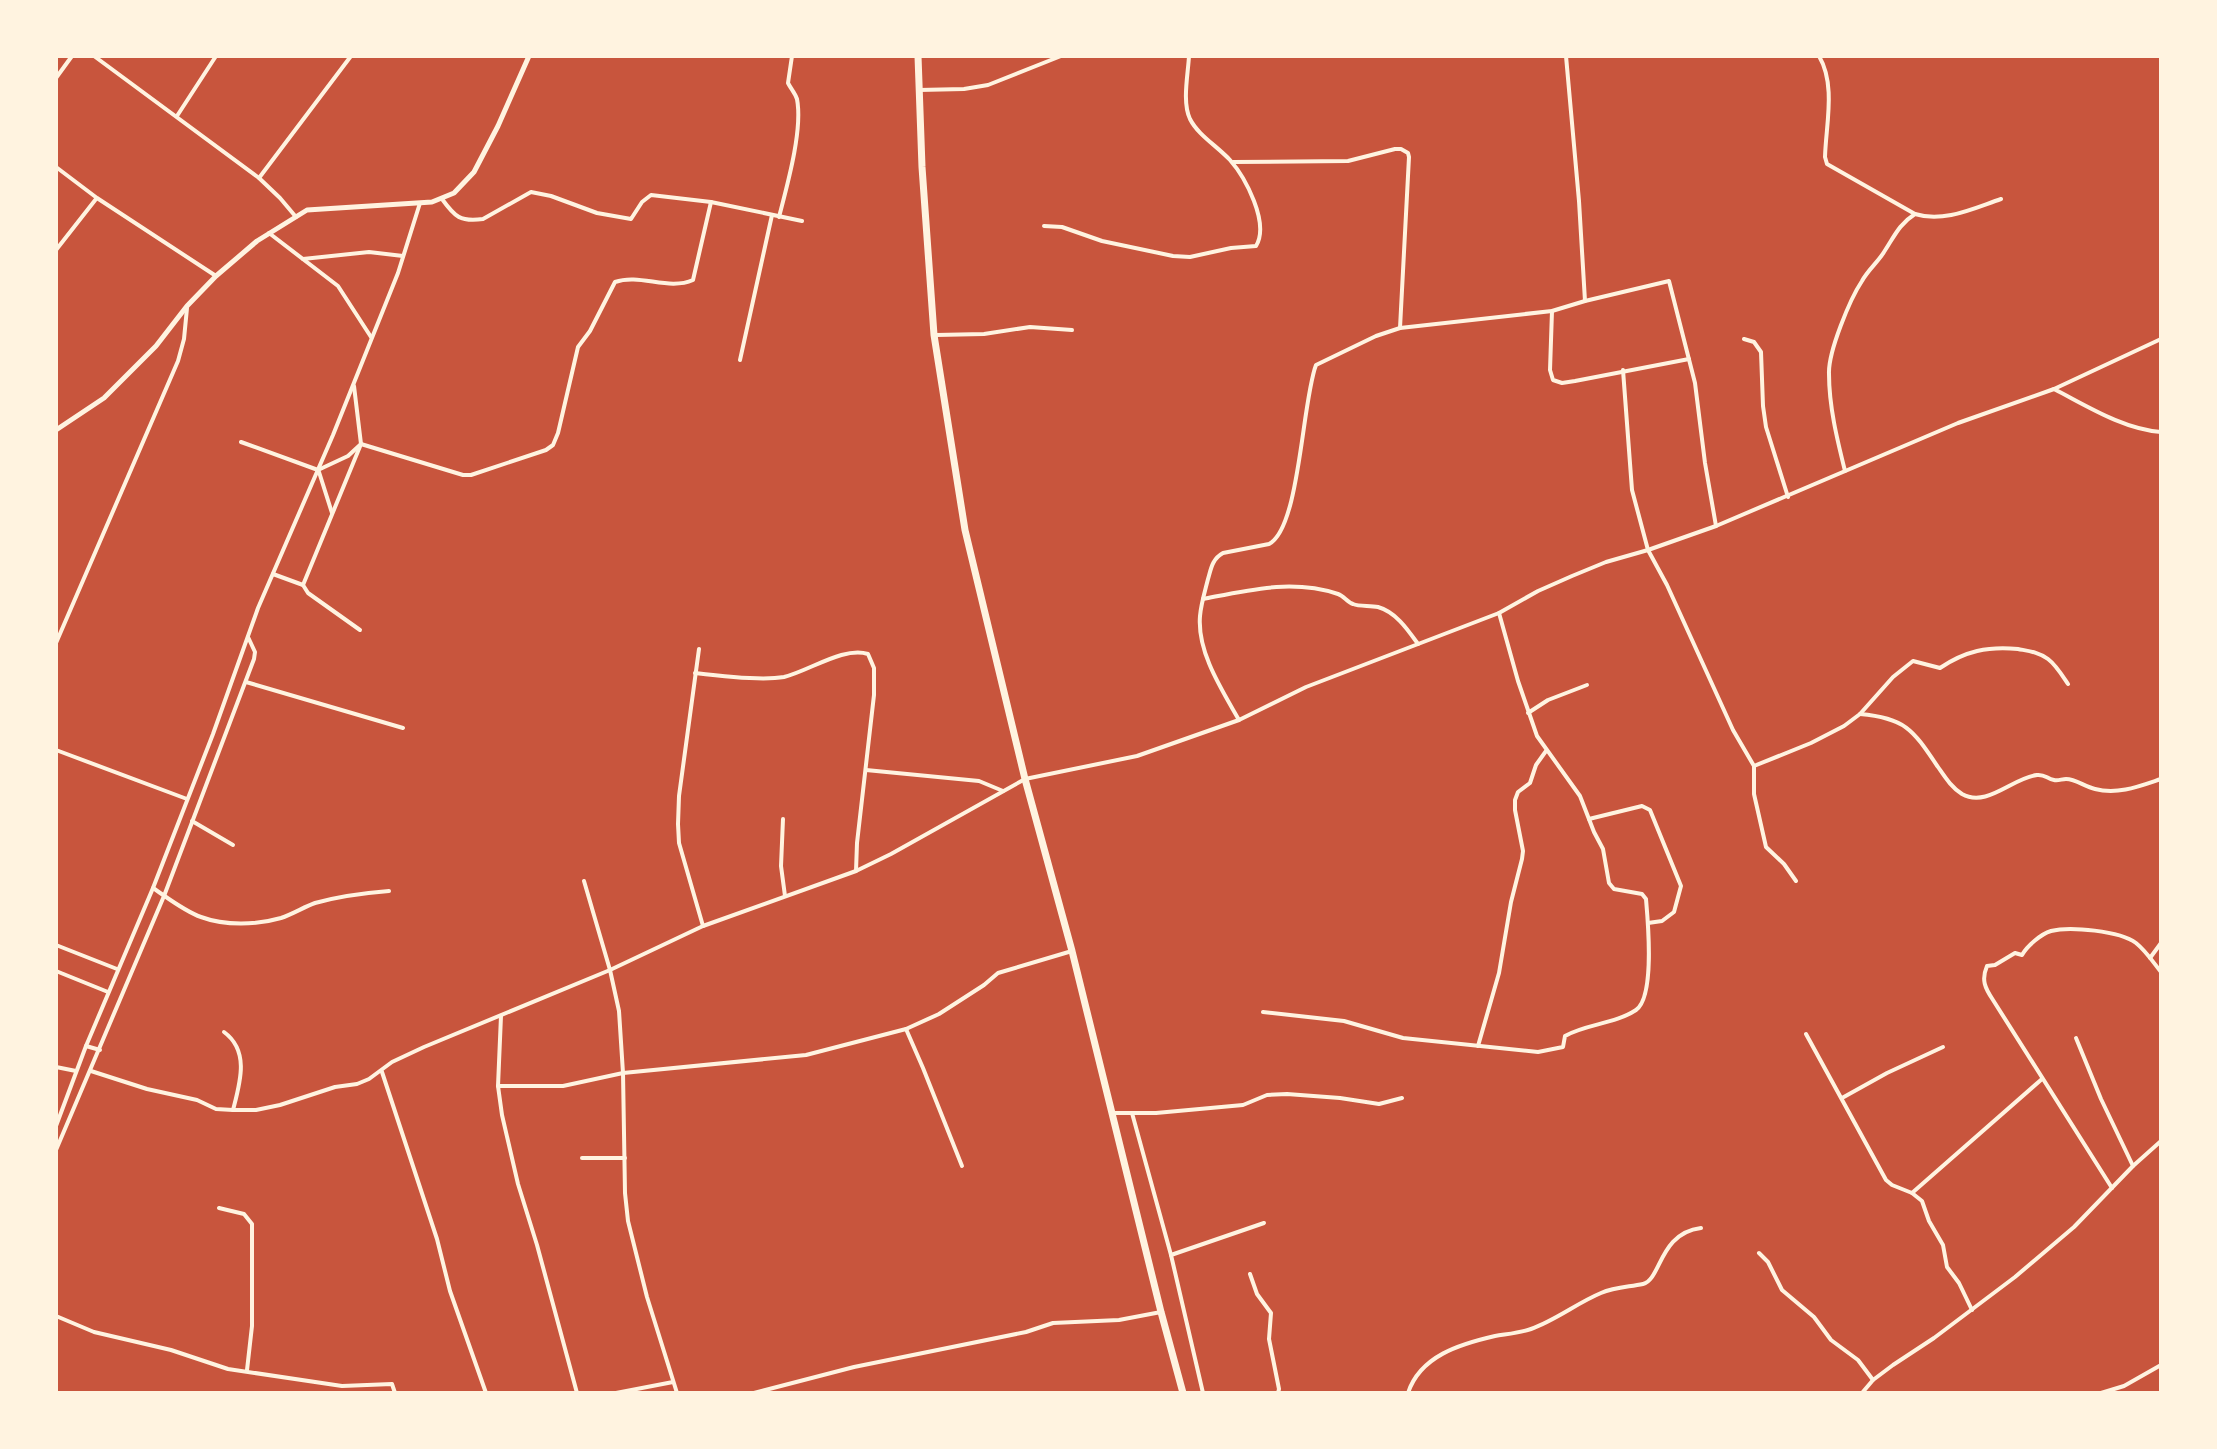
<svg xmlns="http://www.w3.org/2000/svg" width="2217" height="1449" font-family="'DM Sans',sans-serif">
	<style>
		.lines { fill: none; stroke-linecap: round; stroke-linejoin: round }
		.minor { stroke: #fff3e0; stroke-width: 4 }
		.tertiary { stroke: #fff3e0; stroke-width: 5 }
		.trunk { stroke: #fff3e0; stroke-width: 7 }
	</style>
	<rect width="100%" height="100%" fill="#c8553d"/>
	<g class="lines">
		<g class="minor">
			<polyline points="94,56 259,178 280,198 296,217"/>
			<polyline points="1566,56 1579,201 1585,301"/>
			<path d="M1819 56C1836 85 1826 124 1825 157L1827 164 1915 214"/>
			<polyline points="56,78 72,56"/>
			<polyline points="919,90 964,89 988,85 1061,56"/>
			<polyline points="177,116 216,56"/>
			<polyline points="1233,162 1348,161 1395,149 1401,149 1408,153 1409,157 1400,328"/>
			<polyline points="56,167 97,198 216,276"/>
			<polyline points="259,178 351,56"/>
			<path d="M442 199C455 217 460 222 483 219L531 192 551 196 597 213 631 219 642 202 651 195 711 202 802 221"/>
			<path d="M779 217C787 186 803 130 797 99 795 93 791 89 788 83L792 56"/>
			<path d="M1044 226 1062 227 1102 241 1173 256 1190 257 1231 248 1256 246C1270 223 1245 177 1230 160 1217 146 1198 135 1190 119 1182 102 1188 75 1189 56"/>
			<polyline points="269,233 338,286 371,337"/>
			<polyline points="56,250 96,199"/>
			<polyline points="303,259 369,252 403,256"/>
			<polyline points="1552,311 1550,370 1553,380 1562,383 1575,381 1689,359"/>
			<polyline points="936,335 984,334 1030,327 1072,330"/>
			<polyline points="1744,339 1754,342 1761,352 1763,406 1766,427 1788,497"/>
			<polyline points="740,360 772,215"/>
			<polyline points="1623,370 1632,490 1648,550 1667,585 1733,730 1754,766 1754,794 1766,847 1784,864 1796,881"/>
			<path d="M2054 389C2087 406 2123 429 2161 432"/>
			<path d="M241 442 318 470 348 456 361 444 463 475H471L546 450 553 445 558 433 578 347 590 331 615 282C640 273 668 291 693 280L711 202"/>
			<path d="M1845 471C1837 439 1829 406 1829 374 1828 352 1850 299 1862 281 1868 270 1878 262 1884 252 1894 237 1899 224 1915 214 1944 223 1974 208 2001 199"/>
			<polyline points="319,472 332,513"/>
			<polyline points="273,574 303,585 308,593 360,630"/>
			<polyline points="303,585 361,444 354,386"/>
			<path d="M1203 599C1249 590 1292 579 1338 594 1344 596 1347 602 1353 604 1360 607 1370 605 1378 607 1396 612 1408 630 1418 644"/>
			<polyline points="56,643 178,361 184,339 187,308"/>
			<polyline points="699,649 679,796 678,824 679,843 703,926"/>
			<path d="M695 673C719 676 761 681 784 677 809 671 844 646 868 654L874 668V695L857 843 856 871"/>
			<polyline points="246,682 403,728"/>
			<polyline points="1528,713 1548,700 1587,685"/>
			<path d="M1860 714C1906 718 1913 730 1938 767 1945 777 1951 787 1962 794 1987 808 2012 778 2037 775 2045 774 2047 779 2054 780 2058 781 2062 779 2066 779 2076 779 2085 787 2095 789 2118 795 2140 786 2161 779"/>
			<path d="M1239 720C1222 690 1197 652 1200 616 1201 604 1205 591 1208 579 1211 569 1212 559 1223 553L1269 544C1300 528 1302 401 1316 365L1376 336 1400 328 1552 311 1585 301 1669 281 1695 383 1705 463 1716 526"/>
			<polyline points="56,750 187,799"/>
			<path d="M1754 766 1811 743 1844 726 1860 714 1893 677 1913 661 1940 668C1965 651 1988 646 2018 649 2028 651 2039 652 2048 659 2056 665 2062 675 2068 684"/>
			<polyline points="866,770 979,781 1003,791"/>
			<polyline points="783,819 781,866 785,896"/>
			<polyline points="1589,819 1642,806 1650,810 1681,886 1674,912 1662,921 1648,923"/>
			<polyline points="192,821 233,845"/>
			<polyline points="584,881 610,970 619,1011 623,1073 625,1193 628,1221 647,1297 677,1393"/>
			<path d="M153 888C168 898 184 911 201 917 225 926 257 925 281 918 293 914 304 907 315 903 340 896 364 893 389 891"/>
			<polyline points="56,945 117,969"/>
			<polyline points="2150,958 2161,943"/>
			<polyline points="56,971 108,992"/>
			<path d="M1263 1012 1344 1021 1403 1038 1538 1052 1563 1047 1565 1036C1586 1024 1615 1024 1636 1010 1655 997 1648 922 1646 899L1642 894 1614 889 1609 883 1603 849 1594 832 1580 796 1537 736 1518 681 1499 613"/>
			<polyline points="501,1016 498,1086 502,1115 518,1184 537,1245 577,1393"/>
			<polyline points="906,1029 923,1068 962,1166"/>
			<path d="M224 1032C250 1051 240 1083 233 1110"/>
			<polyline points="1806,1034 1886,1180 1892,1185 1912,1193 1922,1201 1929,1221 1943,1245 1947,1267 1959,1283 1972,1310"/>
			<polyline points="2076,1038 2101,1099 2133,1166"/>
			<polyline points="86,1046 100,1050"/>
			<polyline points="1478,1046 1499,973 1511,902 1522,859 1523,851 1515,810 1515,800 1518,792 1530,783 1536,765 1546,751"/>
			<polyline points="56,1067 76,1071"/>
			<polyline points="91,1071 147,1089 197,1100 216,1109 233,1110 256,1110 280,1105 335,1087 357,1084 369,1079 392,1062 424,1047 610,970 703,926 856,871 891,854 1025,779 1137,756 1239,720 1306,687 1499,613 1538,591 1572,576 1606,562 1648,550 1716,526 1958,423 2054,389 2161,339"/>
			<polyline points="382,1072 437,1239 450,1291 486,1393"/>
			<polyline points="498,1086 563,1086 623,1073 806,1055 906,1029 939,1014 984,985 998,973 1072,951"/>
			<polyline points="1842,1098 1887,1073 1943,1047"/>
			<polyline points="1113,1113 1156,1113 1243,1105 1267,1095 1287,1094 1340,1098 1379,1104 1402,1098"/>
			<polyline points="1132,1113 1171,1255 1203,1393"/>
			<polyline points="56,1126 86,1046 153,888 213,734 258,608 333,435 398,273 420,203"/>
			<polyline points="56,1150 164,896 254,659 255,652 248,637"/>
			<polyline points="582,1158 625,1158"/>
			<path d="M2112 1188 1993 1000C1985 988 1981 980 1987 966L1995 965 2015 953 2022 955C2027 946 2041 934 2051 931 2070 926 2120 931 2136 943 2146 951 2153 962 2161 972"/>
			<polyline points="1912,1193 2042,1079"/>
			<polyline points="219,1208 244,1214 252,1224 252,1326 247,1370"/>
			<polyline points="1759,1253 1768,1262 1782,1290 1814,1317 1831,1340 1858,1360 1873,1380"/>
			<polyline points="1171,1255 1264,1223"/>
			<polyline points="1250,1274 1257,1294 1271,1313 1269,1339 1279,1389 1278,1393"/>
			<polyline points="56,1316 94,1332 171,1350 228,1369 342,1386 392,1384 395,1393"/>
			<polyline points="616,1393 673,1382"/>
			<polyline points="754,1393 854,1367 1026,1332 1053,1323 1119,1320 1161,1312"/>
			<path d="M1408 1393C1420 1356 1460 1344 1495 1336 1507 1334 1520 1333 1531 1329 1556 1320 1577 1303 1601 1293 1615 1287 1629 1287 1643 1284 1661 1280 1659 1233 1701 1228"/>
			<polyline points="1862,1393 1873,1380 1893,1365 1934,1338 2015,1277 2074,1227 2133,1166 2161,1141"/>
			<polyline points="2101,1393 2124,1386 2161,1365"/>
		</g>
		<polyline class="tertiary" points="56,430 104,398 156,346 187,306 216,276 257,241 307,210 432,202 454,193 474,172 498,126 529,56"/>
		<polyline class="trunk" points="918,56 922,167 934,335 965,530 1025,779 1072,951 1161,1312 1183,1393"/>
	</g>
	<rect width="2217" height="1449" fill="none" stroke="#fff3e0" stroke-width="116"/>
</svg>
